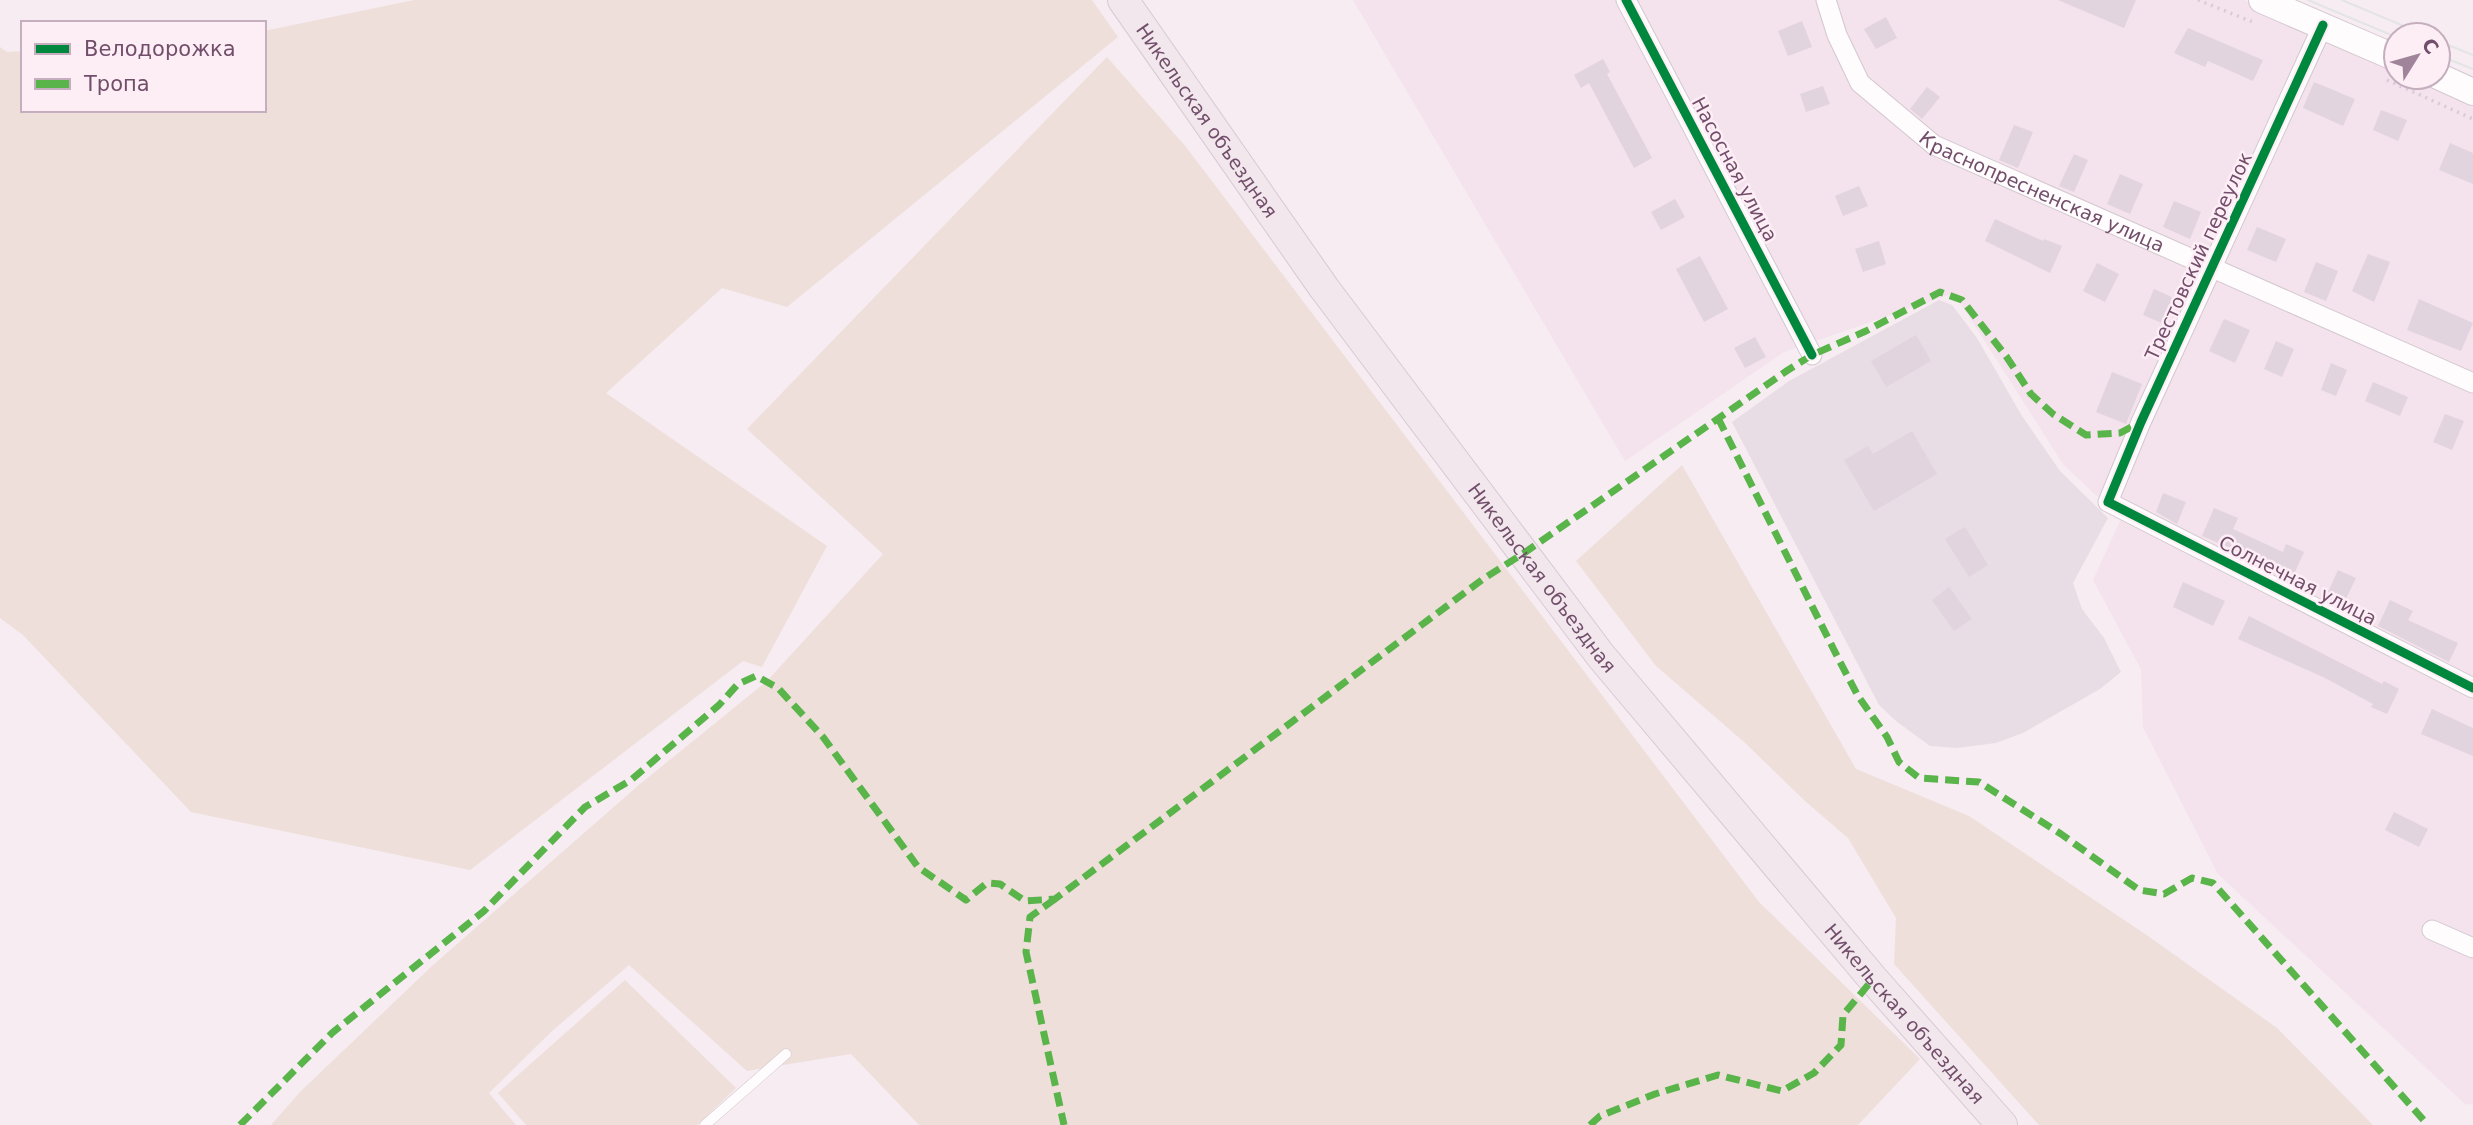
<svg xmlns="http://www.w3.org/2000/svg" width="2473" height="1125" font-family="'DejaVu Sans',sans-serif">
	<style>
		.residential { fill: #f4e2ed }
		.industrial { fill: #e8dde4 }
		.green { fill: #eedfda }
		.building { fill: #e2d4de }
		.lines { fill: none; stroke-linecap: round; stroke-linejoin: round }
		.service-casing { stroke: #d3c8cf; stroke-width: 11 }
		.minor-casing { stroke: #d3c8cf; stroke-width: 21 }
		.secondary-casing { stroke: #d4c9d0; stroke-width: 28 }
		.primary-casing { stroke: #d7cad4; stroke-width: 32 }
		.path { stroke: #d6ccd5; stroke-width: 3.5; stroke-dasharray: 2 5; stroke-linecap: butt }
		.service { stroke: #fefcfd; stroke-width: 10 }
		.minor { stroke: #fefcfd; stroke-width: 19 }
		.secondary { stroke: #fefcfd; stroke-width: 26 }
		.primary { stroke: #f1e7ec; stroke-width: 30 }
		.tram { stroke: #e3e4e5; stroke-width: 2 }
		.quiet { stroke: #59b449; stroke-width: 7; stroke-dasharray: 14 7; stroke-linecap: butt }
		.cycleway-casing { stroke: #fdeef6; stroke-width: 13 }
		.cycleway { stroke: #00873e; stroke-width: 9 }
		.labels { text-anchor: middle; dominant-baseline: central; stroke-width: 5; stroke-linejoin: round; paint-order: stroke }
		.street-label { font-size: 19px; fill: #724e6b; stroke: #fdeef6 }
	</style>
	<rect width="100%" height="100%" fill="#f6ecf1"/>
	<polygon class="residential" points="1353,0 2244,0 2307,27 2396,70 2396,77 2410,77 2473,107 2473,1103 2466,1105 2218,874 2143,727 2141,669 2093,580 2121,519 2063,464 1954,293 1784,352 1625,461"/>
	<polygon class="industrial" points="1939,300 1952,305 1977,338 2022,416 2060,471 2108,518 2073,583 2082,609 2104,638 2121,672 2100,689 2023,733 1996,743 1957,748 1930,746 1896,721 1879,705 1732,422 1789,381"/>
	<g class="green">
		<polygon points="414,0 1092,0 1118,37 787,307 722,288 606,393 827,546 762,667 743,661 470,870 191,812 23,635 0,618 0,47 7,52 23,51 23,110 264,110 264,31"/>
		<polygon points="1107,57 1186,147 1759,902 1920,1059 1858,1125 919,1125 851,1054 747,1071 629,965 552,1031 489,1093 516,1125 271,1125 300,1092 432,966 640,784 767,681 883,554 747,429"/>
		<polygon points="1682,465 1856,769 1969,816 2148,936 2277,1028 2373,1125 2039,1125 1894,964 1896,918 1848,838 1805,801 1743,741 1656,666 1576,561"/>
		<polygon points="625,980 736,1088 697,1125 526,1125 498,1093"/>
	</g>
	<g class="building">
		<polygon points="2058,0 2136,0 2124,28"/>
		<polygon points="1886,17 1897,38 1876,49 1864,29"/>
		<polygon points="1802,21 1812,47 1788,56 1778,31"/>
		<polygon points="2188,28 2263,60 2253,81 2208,61 2205,67 2174,53"/>
		<polygon points="1603,59 1610,72 1607,74 1652,158 1634,168 1589,83 1581,88 1574,75"/>
		<polygon points="2314,82 2355,99 2343,126 2303,108"/>
		<polygon points="1823,86 1830,104 1806,112 1800,94"/>
		<polygon points="1927,87 1940,97 1922,119 1910,109"/>
		<polygon points="2381,110 2407,120 2398,141 2373,130"/>
		<polygon points="2014,125 2033,132 2018,168 1999,160"/>
		<polygon points="2450,143 2473,153 2473,184 2439,170"/>
		<polygon points="2074,154 2088,160 2074,192 2059,186"/>
		<polygon points="2120,174 2143,184 2130,214 2107,204"/>
		<polygon points="1859,186 1868,206 1843,216 1835,196"/>
		<polygon points="1675,199 1685,217 1661,230 1651,212"/>
		<polygon points="2174,201 2201,212 2190,239 2163,227"/>
		<polygon points="1995,219 2043,241 2044,239 2062,246 2050,273 1985,241"/>
		<polygon points="2257,227 2286,239 2276,262 2247,250"/>
		<polygon points="1879,241 1886,264 1863,272 1855,249"/>
		<polygon points="2368,254 2390,262 2374,302 2352,291"/>
		<polygon points="1700,256 1728,309 1704,322 1676,269"/>
		<polygon points="2316,262 2338,271 2326,301 2304,292"/>
		<polygon points="2097,263 2119,274 2105,302 2083,291"/>
		<polygon points="2154,289 2178,300 2166,325 2143,315"/>
		<polygon points="2419,299 2473,323 2461,351 2407,330"/>
		<polygon points="2224,319 2250,330 2235,363 2209,351"/>
		<polygon points="1916,335 1931,361 1886,387 1871,361"/>
		<polygon points="1755,337 1766,357 1745,368 1734,348"/>
		<polygon points="2276,341 2294,349 2282,377 2264,369"/>
		<polygon points="2331,363 2347,370 2336,396 2321,390"/>
		<polygon points="2112,372 2142,384 2126,424 2096,412"/>
		<polygon points="2373,382 2408,397 2400,416 2365,401"/>
		<polygon points="2445,414 2464,421 2452,450 2433,442"/>
		<polygon points="1912,431 1937,474 1874,511 1844,460 1868,446 1873,454"/>
		<polygon points="2163,493 2186,502 2177,524 2156,512"/>
		<polygon points="2214,508 2238,518 2233,529 2283,552 2286,544 2304,552 2291,581 2273,573 2276,567 2202,536"/>
		<polygon points="1965,527 1988,565 1969,577 1945,539"/>
		<polygon points="2338,570 2356,578 2342,607 2325,599"/>
		<polygon points="2183,582 2225,601 2213,626 2173,607"/>
		<polygon points="1949,587 1972,619 1954,631 1932,600"/>
		<polygon points="2390,600 2413,611 2408,620 2458,643 2449,662 2378,626"/>
		<polygon points="2249,616 2382,684 2384,681 2399,689 2387,714 2371,707 2373,704 2325,678 2238,639"/>
		<polygon points="2432,709 2473,728 2473,756 2421,734"/>
		<polygon points="2394,812 2428,829 2419,847 2385,830"/>
	</g>
	<g class="lines">
		<g class="service-casing">
			<polyline id="service" points="705,1125 786,1054"/>
		</g>
		<g class="minor-casing">
			<g id="minor">
				<polyline points="1626,0 1812,355"/>
				<path id="s1" d="M1826 0 1837 35 1860 83 1934 145 2473 383"/>
				<polyline points="2323,25 2141,422 2108,502 2473,688"/>
				<polyline points="2432,930 2473,948"/>
			</g>
		</g>
		<g class="secondary-casing">
			<g id="secondary">
				<polyline points="2262,0 2396,58"/>
				<polyline points="2438,76 2473,92"/>
			</g>
		</g>
		<g class="primary-casing">
			<g id="primary">
				<path id="s2" d="M1123 0 1324 288 1601 656 1873 979 2002 1125"/>
			</g>
		</g>
		<g class="path">
			<polyline points="2198,0 2255,23"/>
			<polyline points="2387,80 2473,119"/>
		</g>
		<use href="#service" class="service"/>
		<use href="#minor" class="minor"/>
		<use href="#secondary" class="secondary"/>
		<use href="#primary" class="primary"/>
		<g class="tram">
			<polyline points="2308,0 2396,37"/>
			<polyline points="2342,0 2425,35"/>
			<polyline points="2438,41 2473,55"/>
			<polyline points="2438,55 2473,69"/>
		</g>
		<g class="quiet">
			<polyline points="1718,418 1839,660 1858,696 1887,737 1899,762 1919,778 1979,782 2061,834 2139,890 2164,894 2192,878 2213,883 2428,1125"/>
			<polyline points="1055,899 1030,917 1026,952 1064,1125"/>
			<polyline points="240,1125 332,1033 484,911 585,807 631,780 719,705 738,684 756,676 778,688 823,737 918,867 966,900 987,883 1000,884 1025,901 1055,899 1483,579 1524,553 1788,370 1812,355 1866,331 1940,292 1962,300 2006,356 2031,394 2053,414 2086,435 2120,433 2141,422"/>
			<polyline points="1590,1125 1600,1116 1655,1094 1718,1075 1782,1091 1814,1073 1841,1045 1843,1015 1873,979"/>
		</g>
		<g class="cycleway-casing">
			<g id="cycleway">
				<polyline points="1626,0 1812,355"/>
				<polyline points="2323,25 2141,422 2108,502 2473,688"/>
			</g>
		</g>
		<use href="#cycleway" class="cycleway"/>
	</g>
	<g class="labels">
		<g class="street-label">
			<text stroke="none"><textPath href="#s2" startOffset="147">Никельская объездная</textPath></text>
			<text transform="translate(1735 169) rotate(62)">Насосная улица</text>
			<text stroke="none"><textPath href="#s1" startOffset="304">Краснопресненская улица</textPath></text>
			<text transform="translate(2198 256) rotate(-65)">Трестовский переулок</text>
			<text stroke="none"><textPath href="#s2" startOffset="714">Никельская объездная</textPath></text>
			<text transform="translate(2298 580) rotate(27)">Солнечная улица</text>
			<text stroke="none"><textPath href="#s2" startOffset="1281">Никельская объездная</textPath></text>
		</g>
	</g>
	<rect x="21" y="21" width="245" height="91" fill="#fdeef6" stroke="#c5aebe" stroke-width="2"/>
	<rect x="35" y="44" width="35" height="10" fill="#00873e" stroke="#c5aebe" stroke-width="2"/>
	<text x="84" y="56" font-size="21" fill="#724e6b">Велодорожка</text>
	<rect x="35" y="79" width="35" height="10" fill="#59b449" stroke="#c5aebe" stroke-width="2"/>
	<text x="84" y="91" font-size="21" fill="#724e6b">Тропа</text>
	<g transform="translate(2417 56) rotate(53)"><circle r="33" fill="#fdeef6" stroke="#c5aebe" stroke-width="2"/>
	<path d="M0-5L12 26L0 18L-12 26Z" fill="#a0859a"/>
	<text y="-10" font-size="19" font-weight="bold" text-anchor="middle" fill="#724e6b">С</text>
	</g>
</svg>
